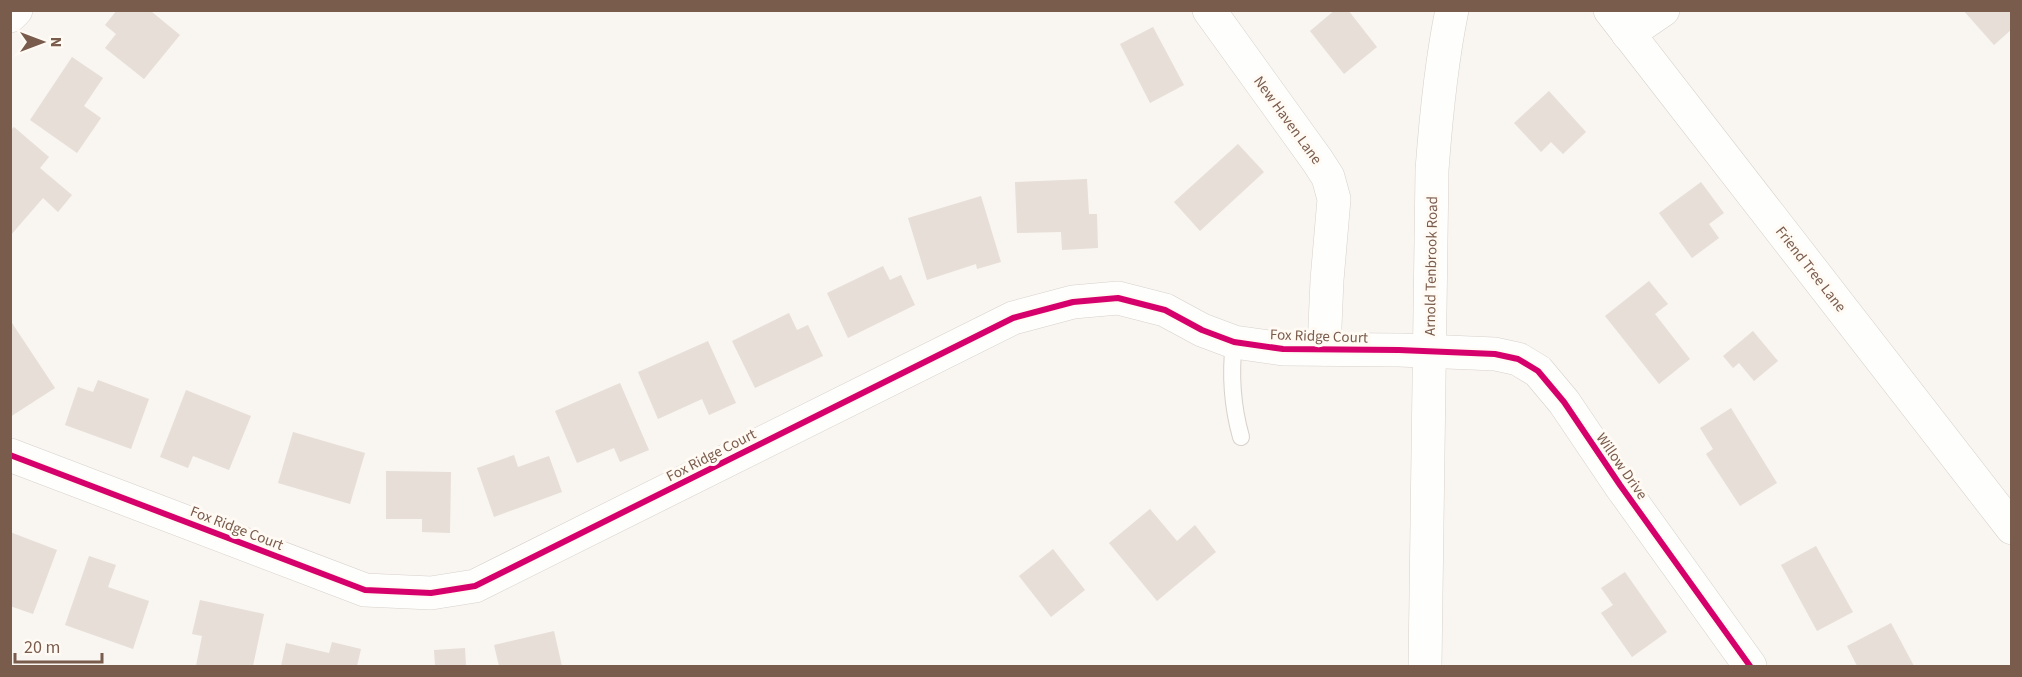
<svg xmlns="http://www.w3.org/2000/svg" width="2022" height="677" viewBox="0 0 2022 677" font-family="'Source Sans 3',sans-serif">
  <rect width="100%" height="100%" fill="#f9f5f0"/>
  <g fill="#e6ded7">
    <path d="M117 10H153L152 12 180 35 144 79 105 48 116 34 105 25Z"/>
    <path d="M1335 10H1348L1377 47 1344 74 1310 31Z"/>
    <path d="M1963 10H2012V29L1994 45Z"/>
    <path d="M1153 27 1184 85 1150 103 1120 44Z"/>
    <path d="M72 57 103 78 84 106 101 118 77 153 30 120Z"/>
    <path d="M1549 91 1586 132 1563 154 1551 142 1541 152 1514 123Z"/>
    <path d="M14 127 49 157 40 168 72 195 58 212 43 198 10 236V131Z"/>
    <path d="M1238 144 1264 172 1200 231 1174 202Z"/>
    <path d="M1087 179 1089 214H1097L1098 248 1062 250 1061 232 1017 233 1015 182Z"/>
    <path d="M1701 182 1724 213 1709 224 1719 238 1692 258 1659 213Z"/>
    <path d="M981 196 1001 262 977 269 976 264 927 280 908 218Z"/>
    <path d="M883 266 890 280 901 275 915 305 848 338 827 293Z"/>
    <path d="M1649 281 1668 304 1655 314 1690 359 1659 384 1605 316Z"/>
    <path d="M789 313 797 330 808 325 823 356 755 388 732 341Z"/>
    <path d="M12 323 55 388 10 417V324Z"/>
    <path d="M1753 331 1778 361 1754 381 1739 363 1733 368 1723 356Z"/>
    <path d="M708 341 736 403 709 415 702 399 658 419 638 372Z"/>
    <path d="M98 380 149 399 131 449 65 425 78 387 93 392Z"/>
    <path d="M620 383 649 450 620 462 614 448 577 463 555 411Z"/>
    <path d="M186 390 251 416 229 470 193 456 188 468 160 457Z"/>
    <path d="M1731 408 1777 483 1740 506 1706 454 1713 449 1700 428Z"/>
    <path d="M293 432 365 453 350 504 278 483Z"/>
    <path d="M514 455 518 467 549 456 562 492 494 517 477 468Z"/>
    <path d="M386 471 451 472 450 533 422 532V519H386Z"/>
    <path d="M1150 509 1177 541 1195 525 1216 552 1157 601 1109 543Z"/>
    <path d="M10 532 57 550 33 614 10 606Z"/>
    <path d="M1816 546 1853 612 1817 631 1781 565Z"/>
    <path d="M1053 549 1085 590 1051 617 1019 576Z"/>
    <path d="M89 556 116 565 108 587 149 601 133 649 65 625Z"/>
    <path d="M1625 572 1667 632 1632 657 1601 613 1613 605 1601 588Z"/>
    <path d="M200 600 264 614 253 666H196L202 636 192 634Z"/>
    <path d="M1891 623 1914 666H1857L1847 646Z"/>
    <path d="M554 631 562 666H499L494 645Z"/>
    <path d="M332 642 361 649 357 666H281L286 643 329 653Z"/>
    <path d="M465 648 466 666H435L434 650Z"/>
  </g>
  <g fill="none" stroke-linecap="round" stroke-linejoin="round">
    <defs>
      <path id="service" d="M1234 342C1230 375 1232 405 1241 437"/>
      <g id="minor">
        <path d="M1209 10 1317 160 1328 177 1334 199 1327 280 1324 349"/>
        <path d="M1610 10 2012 528"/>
        <path d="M10 16 16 10"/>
        <path d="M1628 34 1663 10"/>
        <path d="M10 455 365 590 431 593 475 586 1013 318 1073 302 1118 298 1165 310 1202 330 1234 342 1283 349 1399 350 1495 354 1518 359 1538 371 1564 402 1620 485 1750 666"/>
      </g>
      <path id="tertiary" d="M1425 666 1432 170C1436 116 1441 63 1452 10"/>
    </defs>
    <use href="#service" stroke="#d7d1cb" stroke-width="18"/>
    <use href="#minor" stroke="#d7d1cb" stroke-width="34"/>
    <use href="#tertiary" stroke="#d7d1cb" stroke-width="34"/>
    <use href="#service" stroke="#fefefd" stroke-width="16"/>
    <use href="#minor" stroke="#fefefd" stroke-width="33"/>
    <use href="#tertiary" stroke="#fefefd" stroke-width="33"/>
    <defs>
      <path id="cycleway" d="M10 455 365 590 431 593 475 586 1013 318 1073 302 1118 298 1165 310 1202 330 1234 342 1283 349 1399 350 1495 354 1518 359 1538 371 1564 402 1620 485 1750 666"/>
    </defs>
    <use href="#cycleway" stroke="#fffaf3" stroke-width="10"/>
    <use href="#cycleway" stroke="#d6006c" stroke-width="6"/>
  </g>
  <g text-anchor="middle" stroke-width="6" stroke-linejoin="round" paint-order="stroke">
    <g font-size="15" fill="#7a5c4d" stroke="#fffaf3">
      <text transform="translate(1288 120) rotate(54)" y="5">New Haven Lane</text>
      <text transform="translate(1431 266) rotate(-89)" y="5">Arnold Tenbrook Road</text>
      <text transform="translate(1811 269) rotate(52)" y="5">Friend Tree Lane</text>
      <text transform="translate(1319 336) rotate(2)" y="5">Fox Ridge Court</text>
      <text transform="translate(711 455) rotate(-27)" y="5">Fox Ridge Court</text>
      <text transform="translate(1622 466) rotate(55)" y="5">Willow Drive</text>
      <text transform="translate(237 528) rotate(21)" y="5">Fox Ridge Court</text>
    </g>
  </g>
  <rect width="2022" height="677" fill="none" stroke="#7a5c4d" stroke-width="24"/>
  <g transform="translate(42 42) rotate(90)" stroke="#fffaf3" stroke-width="4.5" paint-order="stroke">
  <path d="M0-4.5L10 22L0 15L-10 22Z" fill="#7a5c4d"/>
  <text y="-9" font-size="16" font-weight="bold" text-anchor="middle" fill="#7a5c4d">N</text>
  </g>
  <path d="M15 653v9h87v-9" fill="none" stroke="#7a5c4d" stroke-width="3"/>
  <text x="24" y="653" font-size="18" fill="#7a5c4d" stroke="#fffaf3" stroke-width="4.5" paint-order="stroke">20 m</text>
</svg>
